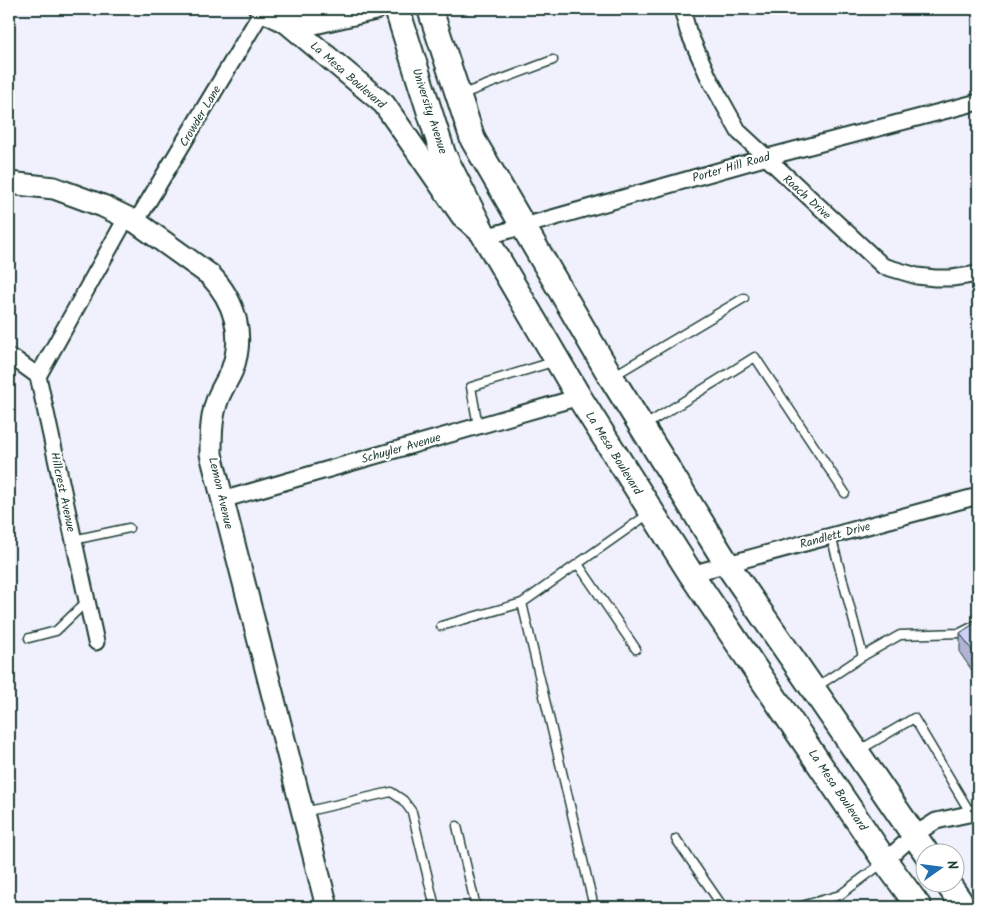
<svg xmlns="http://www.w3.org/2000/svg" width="987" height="916" viewBox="0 0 987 916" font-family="Kalam,sans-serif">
  <rect width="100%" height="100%" fill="#f0f1fd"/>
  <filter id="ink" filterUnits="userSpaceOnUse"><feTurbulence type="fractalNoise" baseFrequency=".02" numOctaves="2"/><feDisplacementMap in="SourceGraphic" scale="10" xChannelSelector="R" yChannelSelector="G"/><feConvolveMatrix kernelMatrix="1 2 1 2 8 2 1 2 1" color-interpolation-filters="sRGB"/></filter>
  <g filter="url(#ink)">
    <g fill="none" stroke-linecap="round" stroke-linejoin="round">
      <defs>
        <g id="service">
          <path d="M460 95 553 60"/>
          <path d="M613 376 744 298"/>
          <path d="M478 426 471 387 556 361"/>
          <path d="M644 426 755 357 845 493"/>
          <path d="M831 536 863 656"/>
          <path d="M73 540 129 528"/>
          <path d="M578 564 636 649"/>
          <path d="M441 626 522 603"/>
          <path d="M29 638 56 631 87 601"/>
          <path d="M815 688 863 656 900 635 960 633 978 624"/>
          <path d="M858 751 914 718 971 814"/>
          <path d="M304 812 391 792 403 800 412 812 435 907"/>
          <path d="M457 826 476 907"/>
          <path d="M676 839 723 907"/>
          <path d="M594 907 522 603 650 513"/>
          <path d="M798 907 840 895 884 862"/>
        </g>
        <g id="minor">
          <path d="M682 9 688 31 709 78 739 132 883 266 917 276 935 278H952L978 274"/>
          <path d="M136 222 263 10"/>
          <path d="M485 237 764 158 978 102"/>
          <path d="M9 357 16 360 38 376 96 642"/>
          <path d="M38 376 127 217"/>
          <path d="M222 500 579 397"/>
          <path d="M691 574 978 496"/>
          <path d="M885 861 914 835 936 821 978 812"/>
        </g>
        <g id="secondary">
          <path d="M260 9 286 22 384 104 462 216 480 232"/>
          <path d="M286 22 314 23 375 9"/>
          <path d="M9 183 54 188 103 206 136 222 210 275C235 301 245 335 232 370 227 382 219 392 216 404 211 420 211 437 211 454L327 907"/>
        </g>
        <g id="primary">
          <path d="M397 9 443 154 485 237 579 397 691 574 885 861 919 907"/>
          <path d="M430 9 473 140 611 377 727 564 927 854"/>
          <path d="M948 884 964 907"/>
        </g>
      </defs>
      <use href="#service" stroke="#1f3d34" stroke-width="11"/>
      <use href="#minor" stroke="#1f3d34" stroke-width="19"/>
      <use href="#secondary" stroke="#1f3d34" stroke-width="25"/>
      <use href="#primary" stroke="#1f3d34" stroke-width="28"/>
      <use href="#service" stroke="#fff" stroke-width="8"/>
      <use href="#minor" stroke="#fff" stroke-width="15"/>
      <use href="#secondary" stroke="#fff" stroke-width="21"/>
      <use href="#primary" stroke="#fff" stroke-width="24"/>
    </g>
    <path fill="#b1b3d6" stroke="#1f3d34" d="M978 621V679L960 653V633Z"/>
    <path fill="#ced0f9" stroke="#1f3d34" d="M978 621V659L960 633Z"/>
  </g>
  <g text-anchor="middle" stroke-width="4.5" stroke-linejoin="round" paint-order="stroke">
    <g font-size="12" fill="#1f3d34" stroke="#fff">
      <text transform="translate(348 75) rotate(41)" y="4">La Mesa Boulevard</text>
      <text transform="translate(430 111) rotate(72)" y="4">University Avenue</text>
      <text transform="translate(200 116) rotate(-59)" y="4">Crowder Lane</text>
      <text transform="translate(731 167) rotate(-16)" y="4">Porter Hill Road</text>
      <text transform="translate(807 197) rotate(42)" y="4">Roach Drive</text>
      <text transform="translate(401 448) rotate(-16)" y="4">Schuyler Avenue</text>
      <text transform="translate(614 453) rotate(58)" y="4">La Mesa Boulevard</text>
      <text transform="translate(63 492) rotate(78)" y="4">Hillcrest Avenue</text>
      <text transform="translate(221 493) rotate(77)" y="4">Lemon Avenue</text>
      <text transform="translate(835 535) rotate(-15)" y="4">Randlett Drive</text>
      <text transform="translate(838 790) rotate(56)" y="4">La Mesa Boulevard</text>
    </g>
  </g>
  <rect width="987" height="916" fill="none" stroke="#fff" stroke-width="30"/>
  <rect x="15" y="15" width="957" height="886" fill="none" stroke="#1f3d34" stroke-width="2" filter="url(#ink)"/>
  <g transform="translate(940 868) rotate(76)"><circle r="24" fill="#ffffff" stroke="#a5b1ae"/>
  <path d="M0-4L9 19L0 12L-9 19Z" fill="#1f6fb2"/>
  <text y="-8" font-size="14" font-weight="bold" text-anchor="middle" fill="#1f3d34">N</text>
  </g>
</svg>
